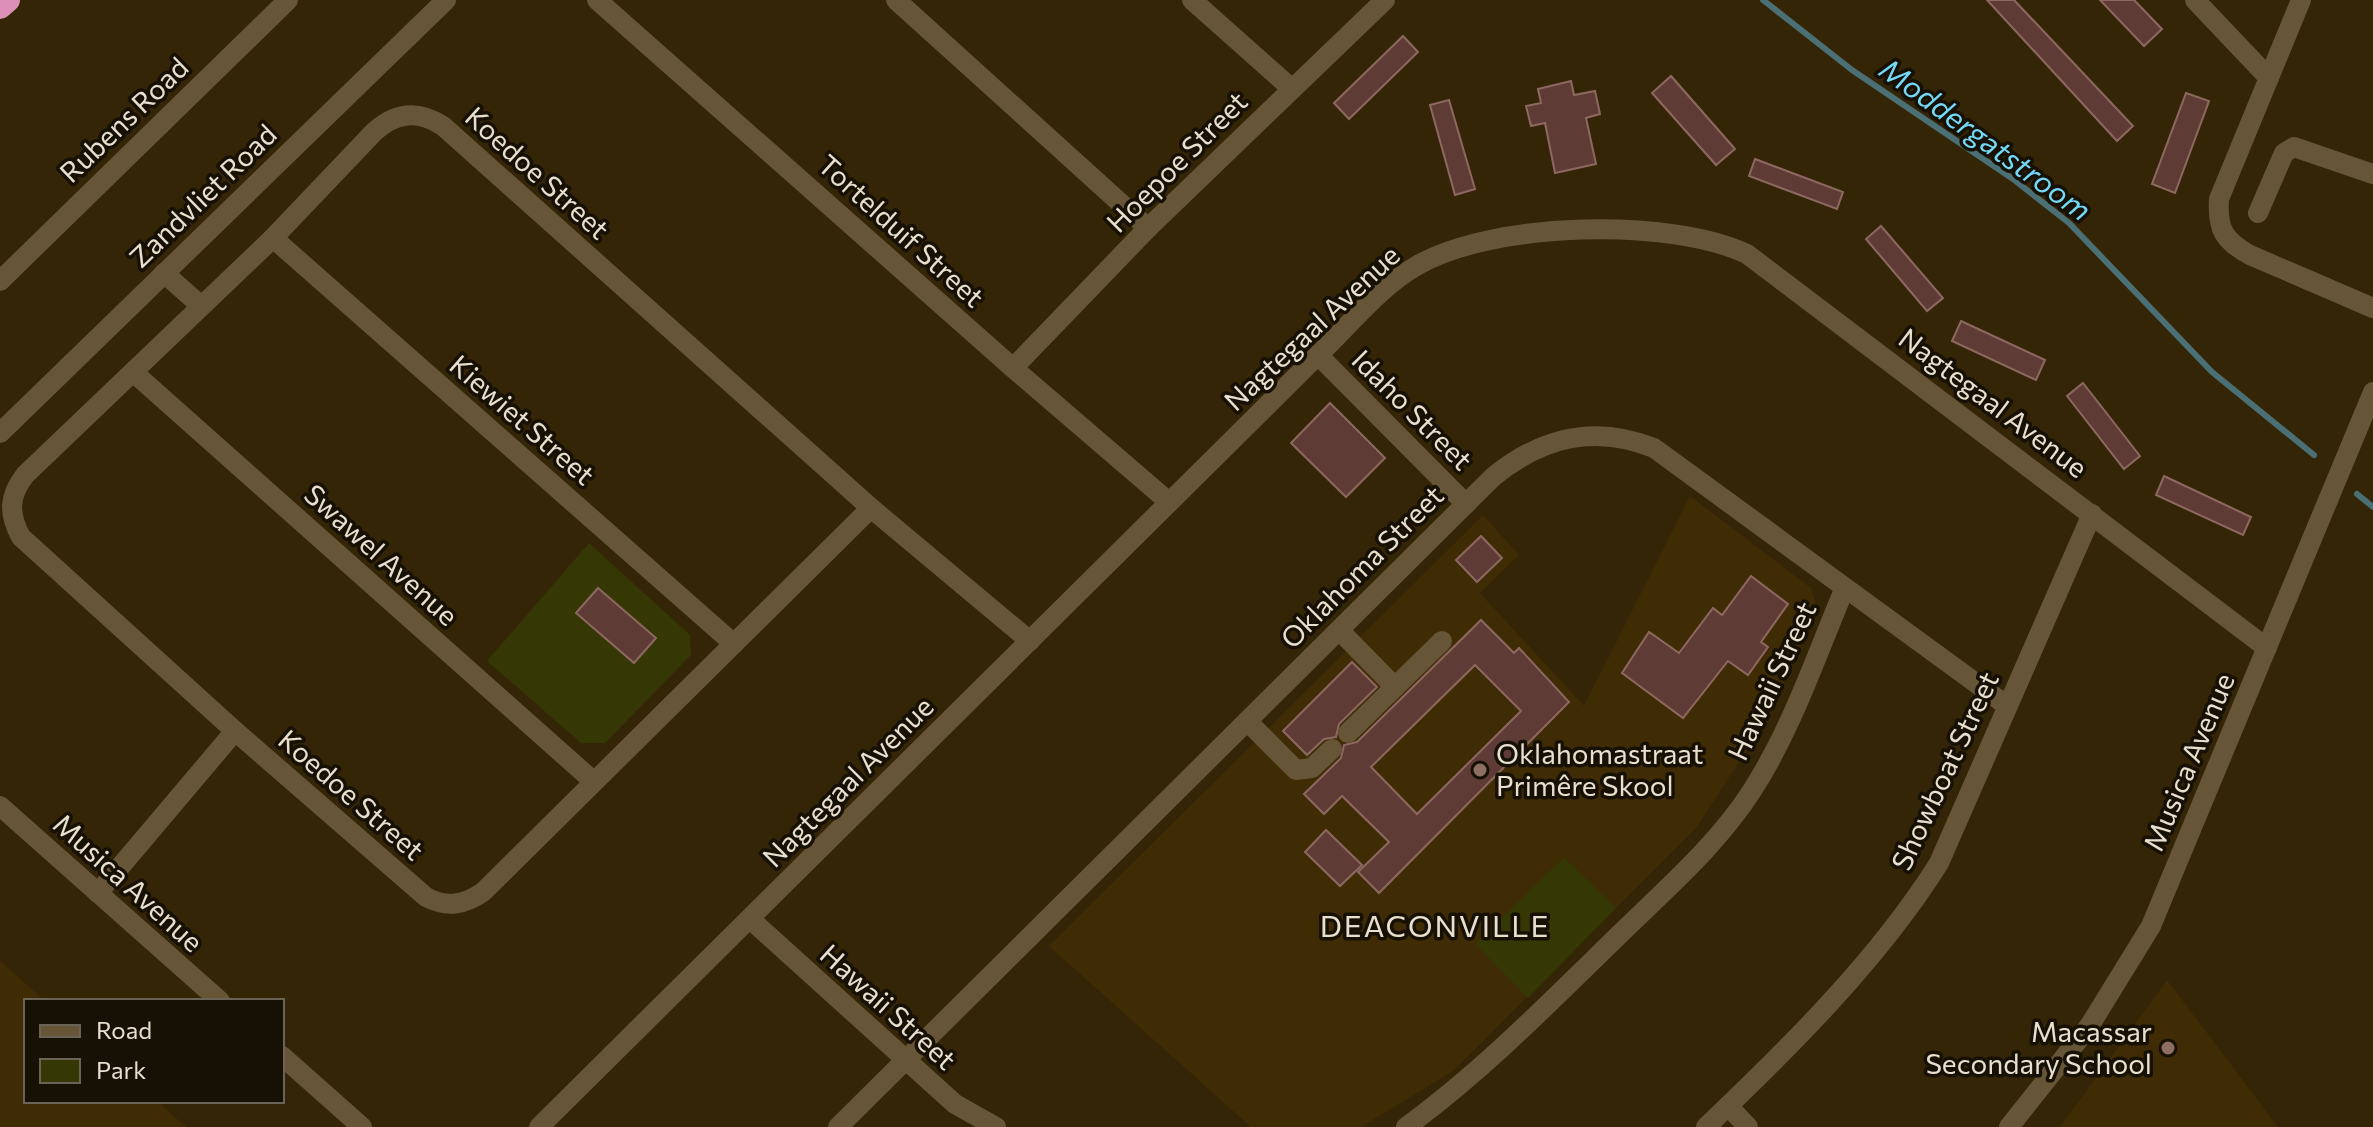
<svg xmlns="http://www.w3.org/2000/svg" width="2373" height="1127" viewBox="0 0 2373 1127" font-family="Commissioner,sans-serif">
  <rect width="100%" height="100%" fill="#342507"/>
  <g fill="#3f2c04">
    <path d="M1690 496 1811 588 1816 606 1771 713 1696 828 1453 1071 1361 1127H1251L1049 946 1483 515 1519 555 1480 593 1584 706Z"/>
    <path d="M0 961 45 1001H26V1101H157L186 1127H0Z"/>
    <path d="M2167 980 2278 1127H2060Z"/>
  </g>
  <g fill="#353704">
    <path d="M589 543 690 635 691 655 605 743H581L487 661Z"/>
    <path d="M1564 857 1616 908 1528 998 1475 944Z"/>
  </g>
  <g fill="none" stroke-linecap="round" stroke-linejoin="round">
    <g stroke="#4a7076" stroke-width="6">
      <path d="M1763 0 1852 70 2013 179 2069 223 2212 372 2314 455"/>
      <path d="M2357 494 2373 507"/>
    </g>
  </g>
  <g fill="#5e3c35" stroke="#8d6861" stroke-width="2" fill-rule="evenodd">
    <path d="M1987 0H2014L2133 126 2117 141Z"/>
    <path d="M2100 0H2134L2162 29 2144 46Z"/>
    <path d="M1403 36 1418 52 1349 119 1334 103Z"/>
    <path d="M1671 76 1735 149 1716 165 1652 93Z"/>
    <path d="M1571 81 1574 95 1595 91 1600 114 1586 118 1596 164 1555 173 1545 123 1531 126 1526 106 1541 103 1538 89Z"/>
    <path d="M2186 93 2209 101 2175 193 2152 184Z"/>
    <path d="M1449 100 1475 189 1455 195 1430 105Z"/>
    <path d="M1755 159 1843 192 1837 209 1749 176Z"/>
    <path d="M1881 226 1943 298 1927 311 1866 239Z"/>
    <path d="M1961 321 2045 360 2036 380 1952 341Z"/>
    <path d="M2083 383 2140 456 2124 469 2067 396Z"/>
    <path d="M1330 403 1385 458 1346 497 1291 443Z"/>
    <path d="M2164 476 2251 517 2243 535 2156 495Z"/>
    <path d="M1481 536 1502 558 1477 582 1456 560Z"/>
    <path d="M1751 576 1788 604 1761 642 1768 647 1748 675 1728 661 1683 718 1622 673 1649 632 1679 653 1713 608 1722 615Z"/>
    <path d="M598 588 656 638 634 663 576 613Z"/>
    <path d="M1481 620 1514 653 1519 648 1569 702 1379 893 1358 872 1389 842 1342 796 1324 814 1304 794 1341 758 1344 745 1357 742ZM1475 665 1521 711 1417 814 1371 767Z"/>
    <path d="M1352 662 1377 687 1339 724 1336 737 1324 739 1307 755 1283 731Z"/>
    <path d="M1326 830 1362 865 1340 886 1305 852Z"/>
  </g>
  <g fill="none" stroke-linecap="round" stroke-linejoin="round">
    <g stroke="#665537" stroke-width="20">
      <path d="M597 0 1013 368 1169 502"/>
      <path d="M896 0 1148 228"/>
      <path d="M1192 0 1291 88"/>
      <path d="M2195 0 2269 78"/>
      <path d="M2301 0 2219 199C2217 229 2224 241 2250 255L2373 308"/>
      <path d="M2258 213 2284 153 2294 147 2373 174"/>
      <path d="M273 238 734 644"/>
      <path d="M164 273 200 305"/>
      <path d="M0 281 288 0"/>
      <path d="M1318 355 1466 504"/>
      <path d="M1013 368 1148 228 1385 0"/>
      <path d="M133 372 592 780"/>
      <path d="M0 433 446 0"/>
      <path d="M871 508 483 892C464 905 447 908 426 897L235 731 21 537C8 513 9 496 25 475L273 238 374 132C396 112 418 110 443 126L871 508 1030 641"/>
      <path d="M1339 630 1395 687"/>
      <path d="M1247 721 1296 770 1312 768 1332 749"/>
      <path d="M1348 733 1442 641"/>
      <path d="M0 806 220 1001"/>
      <path d="M98 893 235 731"/>
      <path d="M750 919 955 1104 996 1127"/>
      <path d="M282 1056 362 1127"/>
      <path d="M1728 1106 1748 1127"/>
      <path d="M539 1127 1318 355C1349 326 1380 286 1418 265 1493 222 1669 217 1747 254L2267 648"/>
      <path d="M838 1127 1493 477C1542 437 1594 424 1654 448L2006 705"/>
      <path d="M1406 1127C1485 1069 1552 1000 1622 932 1668 887 1719 843 1753 789 1792 728 1816 656 1844 590"/>
      <path d="M1706 1127C1788 1049 1879 959 1939 863L2092 514"/>
      <path d="M2009 1127 2090 1025 2151 926 2373 392"/>
    </g>
    <path stroke="#dd8fb8" stroke-width="24" d="M0 7 8 0"/>
  </g>
  <g fill="#8d6e63" stroke="#171005" stroke-width="3">
    <circle cx="1480" cy="770" r="8"/>
    <circle cx="2168" cy="1048" r="8"/>
  </g>
  <g text-anchor="middle" stroke-width="7" stroke-linejoin="round" paint-order="stroke">
    <g font-size="28" fill="#e8dfce" stroke="#171005">
      <text transform="translate(124 120) rotate(-44)" y="10">Rubens Road</text>
      <text transform="translate(1177 162) rotate(-45)" y="10">Hoepoe Street</text>
      <text transform="translate(537 173) rotate(42)" y="10">Koedoe Street</text>
      <text transform="translate(203 196) rotate(-44)" y="10">Zandvliet Road</text>
      <text transform="translate(901 231) rotate(42)" y="10">Tortelduif Street</text>
      <text transform="translate(1312 328) rotate(-43)" y="10">Nagtegaal Avenue</text>
      <text transform="translate(1993 403) rotate(37)" y="10">Nagtegaal Avenue</text>
      <text transform="translate(1412 410) rotate(45)" y="10">Idaho Street</text>
      <text transform="translate(522 420) rotate(41)" y="10">Kiewiet Street</text>
      <text transform="translate(381 555) rotate(42)" y="10">Swawel Avenue</text>
      <text transform="translate(1362 567) rotate(-45)" y="10">Oklahoma Street</text>
      <text transform="translate(1772 681) rotate(-65)" y="10">Hawaii Street</text>
      <text transform="translate(2189 762) rotate(-67)" y="10">Musica Avenue</text>
      <text transform="translate(1945 771) rotate(-65)" y="10">Showboat Street</text>
      <text transform="translate(848 782) rotate(-45)" y="10">Nagtegaal Avenue</text>
      <text transform="translate(351 795) rotate(41)" y="10">Koedoe Street</text>
      <text transform="translate(128 883) rotate(42)" y="10">Musica Avenue</text>
      <text transform="translate(888 1007) rotate(42)" y="10">Hawaii Street</text>
    </g>
    <g font-size="28" fill="#e8dfce" stroke="#171005" text-anchor="start">
      <text x="1496" y="764">Oklahomastraat<tspan x="1496" dy="32">Primêre Skool</tspan></text>
      <text x="2152" y="1042" text-anchor="end">Macassar<tspan x="2152" dy="32">Secondary School</tspan></text>
    </g>
    <g font-size="30" font-style="italic" fill="#74d9f8" stroke="#171005">
      <text transform="translate(1985 140) rotate(36)" y="10">Moddergatstroom</text>
    </g>
    <g font-size="30" letter-spacing="2" fill="#e8dfce" stroke="#171005">
      <text x="1435" y="937">DEACONVILLE</text>
    </g>
  </g>
  <rect x="24" y="999" width="260" height="104" fill="#171005" stroke="#6b6355" stroke-width="2"/>
  <rect x="40" y="1025" width="40" height="12" fill="#665537" stroke="#6b6355" stroke-width="2"/>
  <text x="96" y="1039" font-size="24" fill="#e8dfce">Road</text>
  <rect x="40" y="1059" width="40" height="24" fill="#353704" stroke="#6b6355" stroke-width="2"/>
  <text x="96" y="1079" font-size="24" fill="#e8dfce">Park</text>
</svg>
